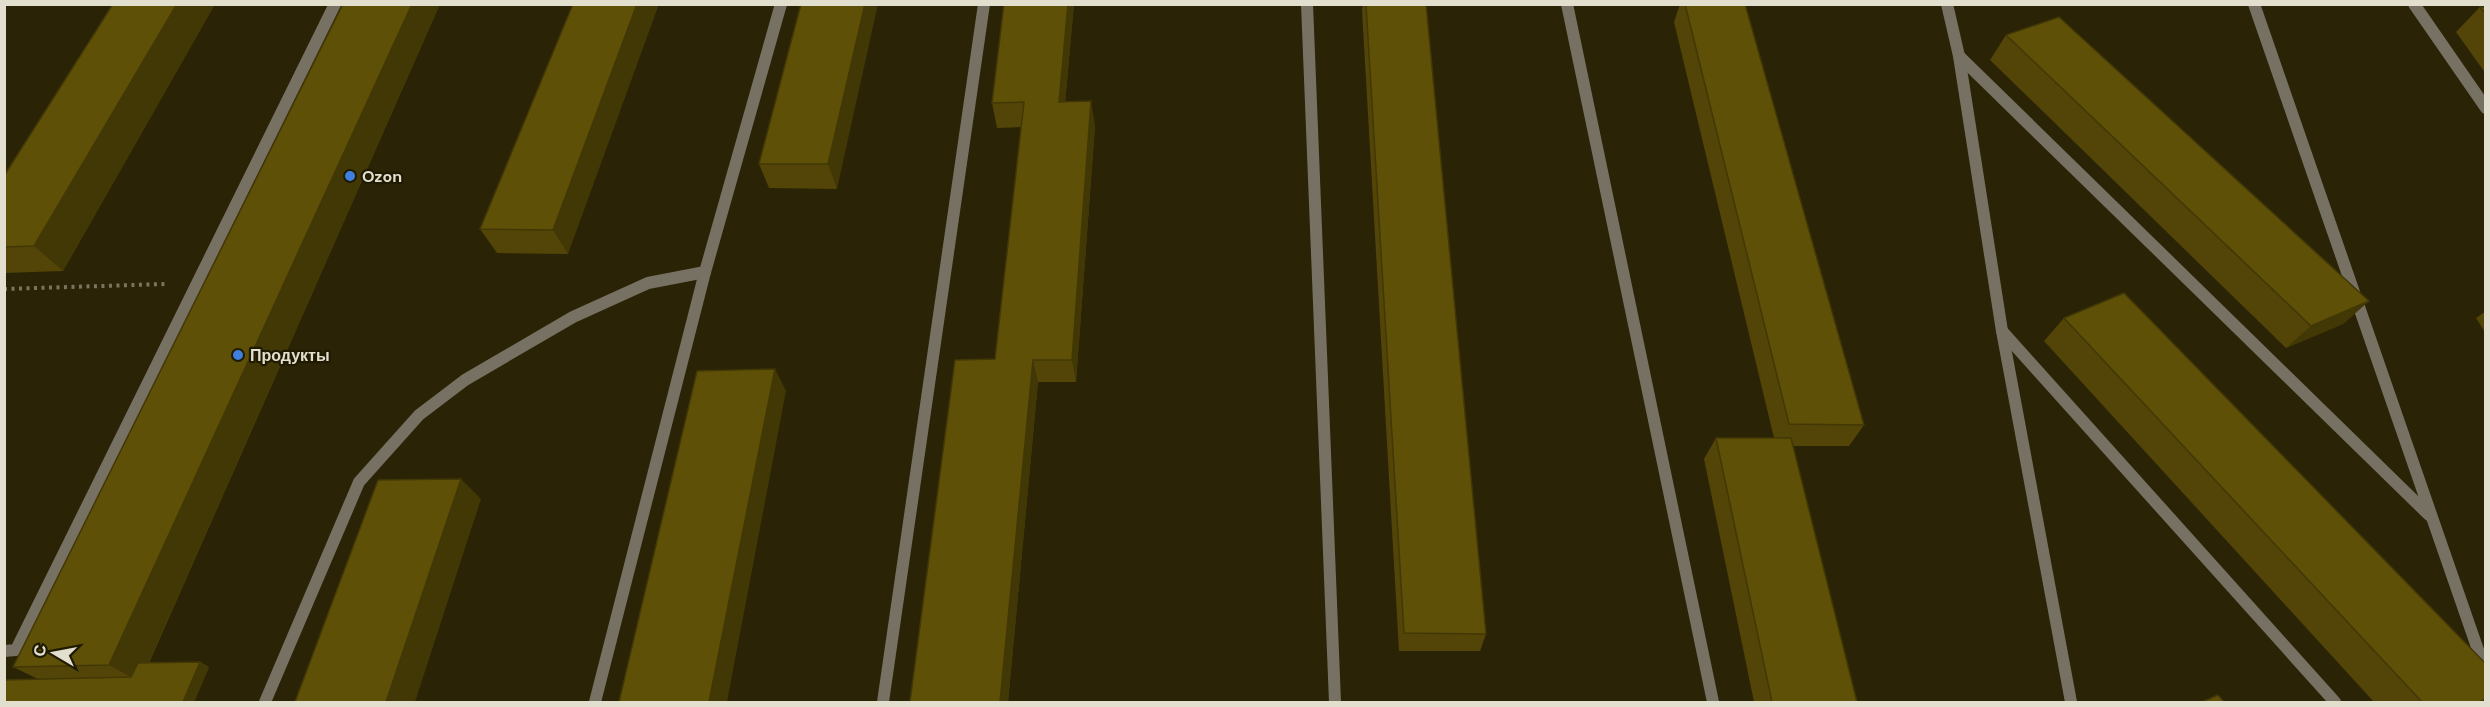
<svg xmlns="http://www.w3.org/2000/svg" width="2490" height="707" viewBox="0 0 2490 707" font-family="'DM Sans',sans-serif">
  <rect width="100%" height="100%" fill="#2a2306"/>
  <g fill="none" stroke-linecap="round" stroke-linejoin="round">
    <path stroke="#7b755e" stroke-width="4" stroke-dasharray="3 4.5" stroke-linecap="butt" d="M4 289 166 284"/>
    <g stroke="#777164" stroke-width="12">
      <path d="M1307 4 1335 702"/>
      <path d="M1567 4 1713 702"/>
      <path d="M1947 4 1959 56 2002 331 2071 702"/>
      <path d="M2254 4 2486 673"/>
      <path d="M2414 4 2486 108"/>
      <path d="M1959 56 2429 515"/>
      <path d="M2002 331 2335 702"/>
      <path d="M4 651 16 650 335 4"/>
      <path d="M265 702 359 482 419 415 465 380 573 317 648 283 705 272"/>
      <path d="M595 702 705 272 781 4"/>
      <path d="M883 702 984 4"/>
    </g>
  </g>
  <g fill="#524507">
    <path d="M113 4H215L63 271 4 273V176Z"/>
    <path d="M343 4H440L149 663 200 662 209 667 194 702 38 679 13 667Z"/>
    <path d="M573 4 568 254 497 253 480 229Z"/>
    <path d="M801 4 837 189 769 188 759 164Z"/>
    <path d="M1074 4 1065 102 1095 126 1076 382H1038L1008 702H910L995 359 1021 127 997 128 992 103Z"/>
    <path d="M1363 4H1426L1486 634 1480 651H1399L1362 10Z"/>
    <path d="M1680 4H1745L1864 425 1849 446H1793L1857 702H1754L1704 459 1716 438H1774L1674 22Z"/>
    <path d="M2480 7H2486V74L2456 32Z"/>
    <path d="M2006 35 2369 301 2343 324 2286 348 1990 60Z"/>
    <path d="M2486 311V334L2476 318Z"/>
    <path d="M2064 318 2479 702H2374L2044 341Z"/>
  </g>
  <g fill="#423806">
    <path d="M177 4H215L63 271 34 246Z"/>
    <path d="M412 4H440L140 682 109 665Z"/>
    <path d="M637 4H659L568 254 553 230Z"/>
    <path d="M865 4H878L837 189 828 164Z"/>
    <path d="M1068 4H1074L1063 127 1059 102Z"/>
    <path d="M1091 101 1095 126 1076 382 1072 360Z"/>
    <path d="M2369 301 2343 324 2286 348 2311 326Z"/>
    <path d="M1033 360 1038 382 1008 702H1000Z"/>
    <path d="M775 369 786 391 727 702H709Z"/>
    <path d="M461 479 481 499 415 702H386Z"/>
    <path d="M200 662 209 667 194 702H183Z"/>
  </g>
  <g fill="#5f5008" stroke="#423806" stroke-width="1.5">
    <path d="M113 4H177L34 246 4 247V176Z"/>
    <path d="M343 4H412L109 665 13 667Z"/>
    <path d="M573 4H637L553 230 480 229Z"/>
    <path d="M801 4H865L828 164H759Z"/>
    <path d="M1004 4H1068L1059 102 1091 101 1072 360H1033L1000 702H1044H910L955 360 995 359 1024 102 992 103Z"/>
    <path d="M1366 4H1426L1486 634 1404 633Z"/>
    <path d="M1685 4H1745L1864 425 1789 424Z"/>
    <path d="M2480 7H2486V14Z"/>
    <path d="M2059 17 2369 301 2311 326 2006 35Z"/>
    <path d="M2124 293 2486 664V699L2479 702H2422L2064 318Z"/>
    <path d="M775 369 709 702H619L697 371Z"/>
    <path d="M1716 438H1791L1857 702H1772Z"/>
    <path d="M461 479 386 702H295L378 480Z"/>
    <path d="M200 662 183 702H4V680L131 677 138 663Z"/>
    <path d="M2218 695 2224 702H2202Z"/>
  </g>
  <g fill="#3f7fe0" stroke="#201a00" stroke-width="2">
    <circle cx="350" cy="176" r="6"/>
    <circle cx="238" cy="355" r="6"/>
  </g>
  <g text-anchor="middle" stroke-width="4.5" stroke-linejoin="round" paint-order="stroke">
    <g font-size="16" font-weight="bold" fill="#e3dfcf" stroke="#201a00" text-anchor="start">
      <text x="362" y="182">Ozon</text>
      <text x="250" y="361">Продукты</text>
    </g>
  </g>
  <rect width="2490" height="707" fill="none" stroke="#e3dfcf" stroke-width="12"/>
  <g transform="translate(54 653) rotate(280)" stroke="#201a00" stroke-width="4.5" paint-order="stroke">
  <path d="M0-4.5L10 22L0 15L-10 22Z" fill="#e3dfcf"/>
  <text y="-9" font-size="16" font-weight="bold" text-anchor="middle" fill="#e3dfcf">С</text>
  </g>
</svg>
